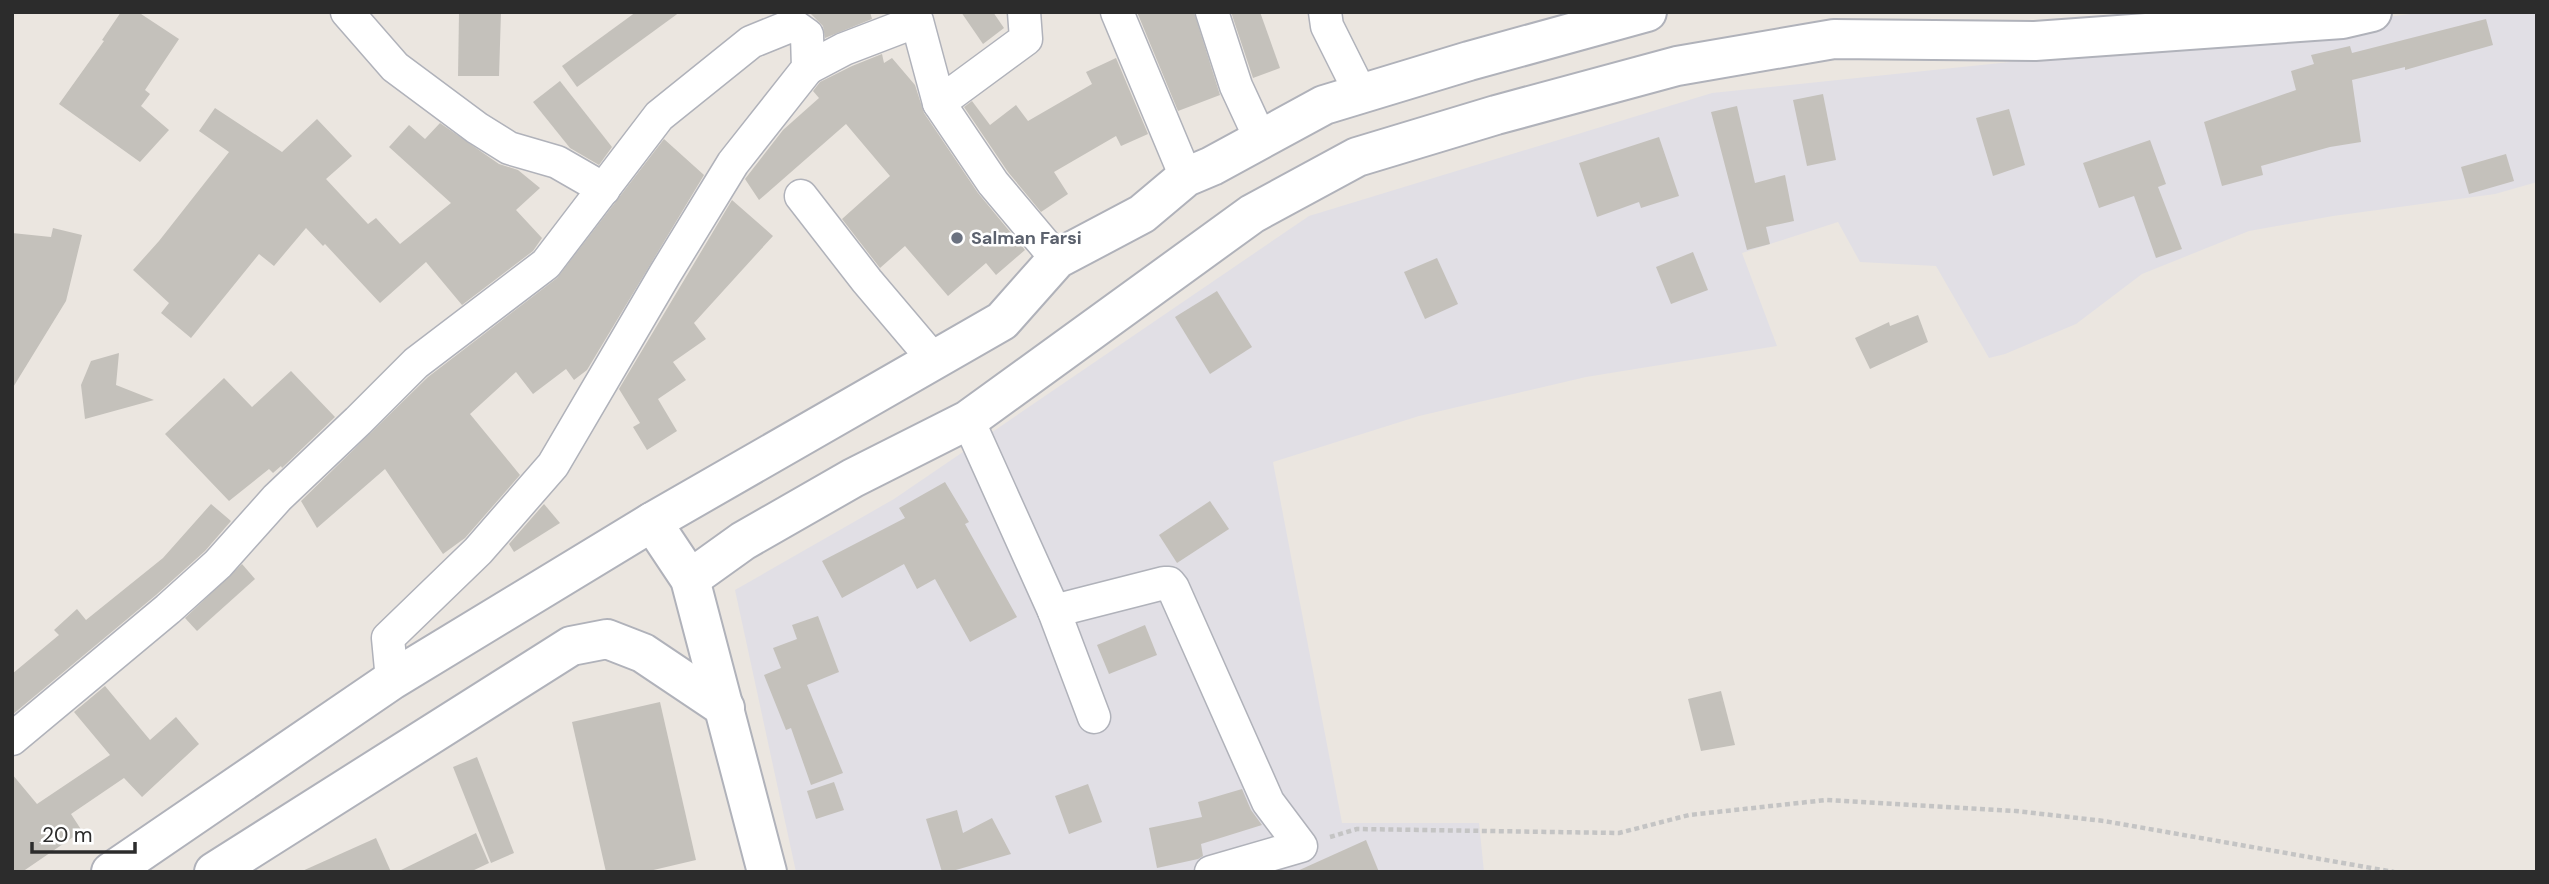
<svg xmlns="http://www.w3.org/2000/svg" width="2549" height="884" viewBox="0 0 2549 884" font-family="'DM Sans',sans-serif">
  <rect width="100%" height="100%" fill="#ebe6e0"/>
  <path fill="#e1dfe5" d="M2425 12H2537V182L2495 194 2333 216 2249 231 2142 274 2076 324 2005 354 1989 358 1936 266 1860 262 1838 222 1742 253 1777 346 1586 377 1419 416 1273 462 1342 823H1479L1484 872H796L735 590 894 499 1309 216 1712 93 2192 43Z"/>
  <g fill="#c4c1bb">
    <path d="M121 12H138L179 39 145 90 150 94 141 106 169 130 140 162 59 104 104 41 102 40Z"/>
    <path d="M459 12H501L499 76H458Z"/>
    <path d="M636 12H680L577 87 562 66Z"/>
    <path d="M809 12H870L872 19 825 38 823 26Z"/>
    <path d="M961 12H993L1004 28 983 44Z"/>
    <path d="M1137 12H1194L1220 95 1178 111Z"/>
    <path d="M1231 12H1260L1280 68 1253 78Z"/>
    <path d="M2486 19 2493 45 2405 70V67L2352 80 2361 142 2330 147 2261 166 2263 175 2222 186 2204 122 2296 90 2291 71 2314 64 2311 55 2350 46 2352 53Z"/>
    <path d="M882 54 884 63 892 58 915 85 924 113 978 193 1025 250 996 275 986 263 948 296 905 246 880 268 842 219 890 176 846 124 759 200 745 179 783 130 819 98 813 91 820 82 852 66Z"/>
    <path d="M1116 58 1148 134 1121 146 1116 136 1054 172 1068 194 1041 212 1008 172 964 107 972 101 990 125 1016 105 1028 121 1092 84 1086 72Z"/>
    <path d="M560 81 612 147 599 165 570 148 533 102Z"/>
    <path d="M1823 94 1836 160 1807 166 1793 100Z"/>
    <path d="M1737 106 1755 183 1785 175 1794 221 1766 227 1770 244 1747 250 1711 112Z"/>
    <path d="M215 108 282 152 317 119 352 156 326 179 368 224 376 218 400 244 451 203 389 147 409 125 425 139 440 123 499 164 518 170 540 188 516 210 542 238 533 251 462 305 426 262 380 303 325 244 323 246 306 228 274 266 259 254 191 338 161 313 169 303 133 270 159 241 229 152 199 131Z"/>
    <path d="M2009 109 2025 165 1993 176 1976 118Z"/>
    <path d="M1659 137 1679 196 1641 208 1639 202 1597 217 1579 163Z"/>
    <path d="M664 139 704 175 587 370 574 380 566 369 533 394 516 372 470 414 520 475 465 538 443 554 385 469 317 528 301 501 428 377 557 278Z"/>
    <path d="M2150 140 2166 184 2158 187 2182 249 2156 258 2134 196 2099 208 2083 163Z"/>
    <path d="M2506 154 2514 181 2469 194 2461 167Z"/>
    <path d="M732 200 773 236 694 323 706 339 673 362 686 380 658 399 677 431 647 450 633 427 640 423 619 389Z"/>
    <path d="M53 228 82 235 66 301 12 389V233L51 237Z"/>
    <path d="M1693 252 1708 290 1671 304 1656 267Z"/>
    <path d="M1437 258 1458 304 1425 319 1404 272Z"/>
    <path d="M1217 291 1252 347 1210 374 1175 317Z"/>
    <path d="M1918 315 1928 342 1870 369 1855 338 1889 322 1890 326Z"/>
    <path d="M119 353 116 385 154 400 85 419 81 385 91 361Z"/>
    <path d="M291 371 335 417 282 468 281 466 273 473 269 469 229 501 165 434 224 378 252 407Z"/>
    <path d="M945 482 969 522 965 524 1017 617 970 642 935 579 917 589 904 564 842 598 822 561 905 518 899 508Z"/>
    <path d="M1210 501 1229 529 1177 563 1159 535Z"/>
    <path d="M211 504 231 521 205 551 156 595 12 715V674L59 635 54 630 77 609 86 620 163 558Z"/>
    <path d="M544 504 560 523 514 552 509 544Z"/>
    <path d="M242 564 255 579 197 631 185 618Z"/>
    <path d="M818 616 839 672 807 685 843 773 811 785 791 728 786 730 764 675 781 668 773 648 797 639 792 625Z"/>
    <path d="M1145 625 1157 655 1109 674 1097 645Z"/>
    <path d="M105 686 150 740 176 717 199 744 142 797 124 778 71 814 82 831 22 872H12V774L37 804 110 755 74 712Z"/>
    <path d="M1721 691 1735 745 1701 751 1688 699Z"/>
    <path d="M660 702 696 860 645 872H606L572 722Z"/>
    <path d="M477 757 514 853 491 863 453 767Z"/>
    <path d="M834 782 844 810 816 819 807 791Z"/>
    <path d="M1088 784 1102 822 1069 834 1055 796Z"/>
    <path d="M1242 789 1251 810 1262 825 1201 844 1203 856 1198 859 1157 868 1149 828 1202 817 1198 802Z"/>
    <path d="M957 810 963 833 992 818 1011 854 949 872H942L926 819Z"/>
    <path d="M476 833 489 863 470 872H397Z"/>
    <path d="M376 838 391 872H300Z"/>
    <path d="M1366 840 1379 872H1295Z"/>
  </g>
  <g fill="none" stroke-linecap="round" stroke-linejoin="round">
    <defs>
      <g id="street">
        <path d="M347 12 395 67 477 128 509 148 557 162 604 189"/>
        <path d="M1117 12 1186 177"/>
        <path d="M1212 12 1236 86 1261 140"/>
        <path d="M1325 12 1327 26 1361 94"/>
        <path d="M808 68 844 49 917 21 939 103 1026 39 1024 12"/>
        <path d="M939 103 993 183 1057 259"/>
        <path d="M801 196 867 281 934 360"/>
        <path d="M968 420 1054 611 1094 717"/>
        <path d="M1054 611 1164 583H1169L1173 588 1268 802 1301 846 1211 872"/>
        <path d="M12 739 168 609 218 564 277 498 358 421 416 363 546 264 659 116 751 42 793 25 807 35 808 68 733 163 665 274 553 465 478 551 388 638 392 680"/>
      </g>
      <g id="secondary">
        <path d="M652 522 690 579 767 872"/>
        <path d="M690 579 743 541 853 478 968 420 1252 214 1357 157 1496 115 1677 66 1834 39 2035 41 2342 19 2372 12"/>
        <path d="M111 872 392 680 652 522 1002 321 1057 259 1142 214 1186 177 1212 166 1324 105 1469 61 1647 12"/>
        <path d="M214 872 571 646 607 639 643 653 725 708"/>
      </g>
    </defs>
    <use href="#street" stroke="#b0b2ba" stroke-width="35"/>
    <use href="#secondary" stroke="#b0b2ba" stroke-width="42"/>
    <path stroke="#c4c4c4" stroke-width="4.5" stroke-dasharray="5 3.5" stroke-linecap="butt" d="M1330 837 1357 829 1619 833 1689 815 1826 800 2016 811 2104 821 2394 872"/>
    <use href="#street" stroke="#fff" stroke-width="32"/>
    <use href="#secondary" stroke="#fff" stroke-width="38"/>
  </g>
  <circle fill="#6b7280" stroke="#fff" stroke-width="2.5" cx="957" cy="238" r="7"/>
  <g text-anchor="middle" stroke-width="5" stroke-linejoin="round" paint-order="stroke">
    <g font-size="18" font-weight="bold" fill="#5b616d" stroke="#fff" text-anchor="start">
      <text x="971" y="244">Salman Farsi</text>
    </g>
  </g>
  <rect width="2549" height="884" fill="none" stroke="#2c2c2c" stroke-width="28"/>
  <path d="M32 842v10h103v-10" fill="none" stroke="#2c2c2c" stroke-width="3.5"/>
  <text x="42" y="842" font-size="21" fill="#2c2c2c" stroke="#ffffff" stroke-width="5" paint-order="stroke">20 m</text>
</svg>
